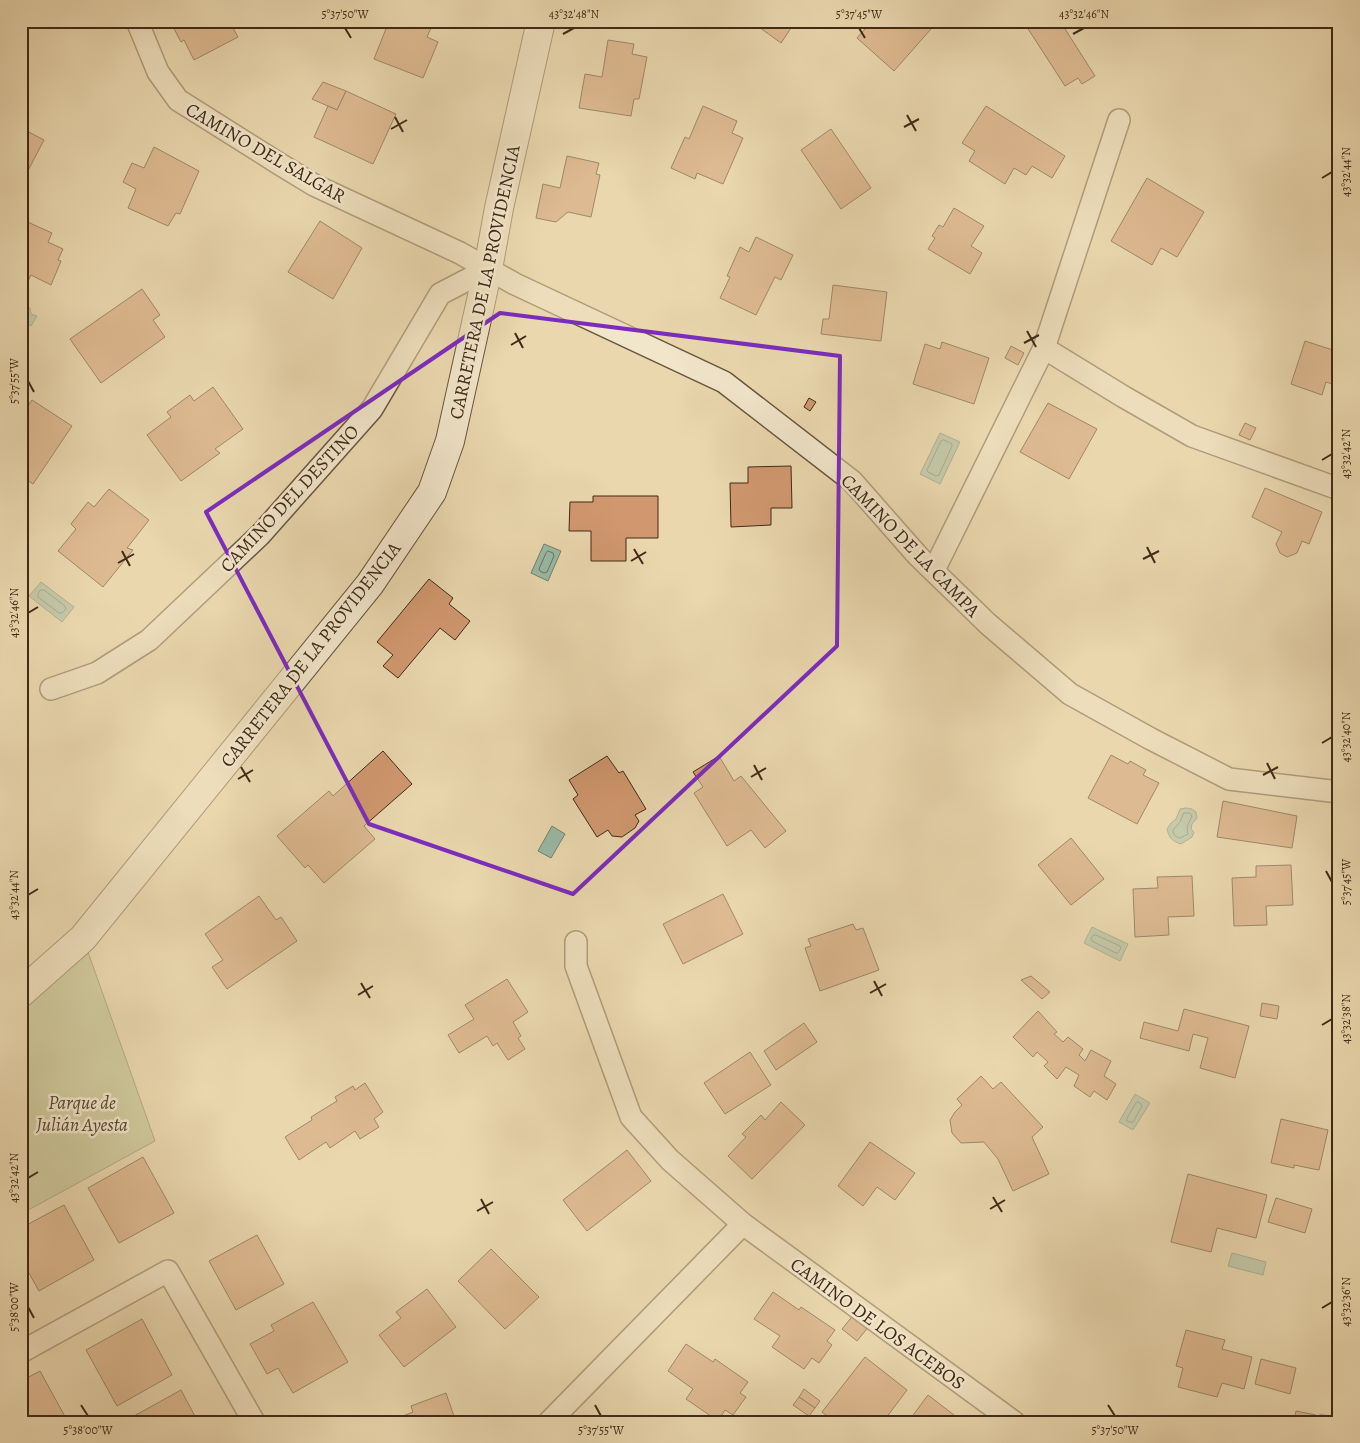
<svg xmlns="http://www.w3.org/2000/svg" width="1360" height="1443" viewBox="0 0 1360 1443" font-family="Alegreya,serif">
  <rect width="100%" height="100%" fill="#ead7ae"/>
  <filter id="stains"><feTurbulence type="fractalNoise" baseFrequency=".004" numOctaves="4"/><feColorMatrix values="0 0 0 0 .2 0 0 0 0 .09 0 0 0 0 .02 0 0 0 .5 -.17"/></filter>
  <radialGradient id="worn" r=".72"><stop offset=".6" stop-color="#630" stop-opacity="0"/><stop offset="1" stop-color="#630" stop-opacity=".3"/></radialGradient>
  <path fill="#b3bf8d" stroke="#7a7452" d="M83 938 155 1141 21 1214V993Z"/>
  <g fill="#99baa6" stroke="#75806d">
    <path d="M21 304H23L30 308 31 314 37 316 31 326 27 324 21 326Z"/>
    <path d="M940 433 960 442 940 484 920 474Z"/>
    <path d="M544 544 561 551 548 581 531 573Z"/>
    <path d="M41 582 74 607 62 622 29 596Z"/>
    <path d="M1186 808 1192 809 1196 812 1197 818 1192 824 1191 829 1194 832 1192 837 1181 844C1172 841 1169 838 1167 829L1171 823 1176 819 1180 809Z"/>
    <path d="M552 826 565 834 551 858 538 851Z"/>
    <path d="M1092 927 1128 944 1120 961 1084 943Z"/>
    <path d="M1135 1094 1150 1103 1133 1130 1119 1122Z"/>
    <path d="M1232 1253 1266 1262 1263 1275 1228 1266Z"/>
    <path d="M1320 1414 1338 1418 1337 1422H1318Z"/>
  </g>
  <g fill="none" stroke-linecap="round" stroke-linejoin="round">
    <g stroke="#6c725e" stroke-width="1">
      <path d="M944 440 952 444V446L939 475 936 476 928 472 927 470 941 441Z"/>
      <path d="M548 551 553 553 554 556 547 572 544 573 540 571 539 569 546 553Z"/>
      <path d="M41 590H44L65 606 66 609 62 613H59L38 597V594Z"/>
      <path d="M1184 813H1190L1192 816 1187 827 1188 834 1180 838C1176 837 1173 835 1173 830L1180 822Z"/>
      <path d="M1094 935H1096L1120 946 1121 948 1118 953H1116L1092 941 1091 939Z"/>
      <path d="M1138 1102 1141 1104 1142 1106 1133 1122H1130L1127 1121V1118L1136 1103Z"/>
    </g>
  </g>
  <g fill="#d19870" stroke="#402a17">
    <path d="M170 21H229L238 37 194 60 184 40 181 42Z"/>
    <path d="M389 21H434L427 37 438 42 423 78 374 59Z"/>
    <path d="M758 21H794L795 22 781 43 756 25Z"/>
    <path d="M872 21H938L894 71 857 38Z"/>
    <path d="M1023 21H1060L1095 76 1082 84 1078 78 1065 86Z"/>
    <path d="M608 40 634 44 632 54 647 57 639 99H634L631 116 579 108 585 74 602 77Z"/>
    <path d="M323 82 346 91 337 110 312 99Z"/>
    <path d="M346 91 396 114 373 164 314 137 328 106 337 110Z"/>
    <path d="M703 106 737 121 732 133 743 138 723 184 697 173 695 179 671 168 685 137 689 139Z"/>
    <path d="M986 106 1065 156 1052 178 1032 166 1026 175 1014 168 1005 184 969 161 975 151 962 143Z"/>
    <path d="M21 128 44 140 21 184Z"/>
    <path d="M831 129 871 188 841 209 801 150Z"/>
    <path d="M154 147 199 171 180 214 176 213 168 226 128 208 136 189 123 182 132 163 144 168Z"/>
    <path d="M567 156 599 163 596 174 600 175 591 217 568 212 556 222 536 218 543 184 560 188Z"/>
    <path d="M1147 178 1204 212 1177 257 1161 248 1152 265 1111 241Z"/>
    <path d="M954 208 984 226 971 246 982 253 970 274 928 249 935 238 932 236 939 225 943 227Z"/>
    <path d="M21 219 52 233 48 242 63 249 58 260 61 261 51 285 31 275 26 285 21 283Z"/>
    <path d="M320 221 362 248 333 299 288 272Z"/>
    <path d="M756 237 793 255 781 280 775 277 756 315 720 298 730 277 727 276 740 247 749 252Z"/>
    <path d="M833 285 887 292 881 341 821 334 823 319H829Z"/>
    <path d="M142 289 160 315 153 320 165 337 101 383 70 339Z"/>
    <path d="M1305 341 1339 352V386L1326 382 1322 395 1291 384Z"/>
    <path d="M942 342 989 358 974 404 913 384 925 344 940 349Z"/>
    <path d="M1011 346 1024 353 1018 365 1005 358Z"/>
    <path d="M213 387 243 429 215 449 220 453 181 481 147 435 171 417 167 412 190 395 194 401Z"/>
    <path d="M809 398 816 402 810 411 804 407Z"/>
    <path d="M32 400 72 426 33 484 21 476V416Z"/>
    <path d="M1048 403 1097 429 1069 479 1020 452Z"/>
    <path d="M1245 423 1256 428 1250 440 1239 435Z"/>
    <path d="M791 466 792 508H771V525L731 527 730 483H748V467Z"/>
    <path d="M1265 488 1322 512 1309 544 1302 541 1297 553 1287 557 1280 553 1276 544 1282 532 1252 517Z"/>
    <path d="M109 489 149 520 127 548 133 550 103 587 58 551 76 529 71 524 88 502 94 507Z"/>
    <path d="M593 496H658V538H626V561H591V531H569L570 502H593Z"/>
    <path d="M429 579 453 598 449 604 470 621 455 640 440 628 398 678 383 666 393 655 377 642Z"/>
    <path d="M383 751 412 784 364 826 375 839 324 883 308 865 305 868 277 836 329 791 333 796Z"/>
    <path d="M1111 755 1128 764 1130 761 1146 770 1143 775 1159 783 1137 824 1088 798Z"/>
    <path d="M607 756 619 773 623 771 646 809 635 815 639 821 635 828 622 837 612 836 608 830 597 837 573 799 578 795 569 780Z"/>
    <path d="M719 756 734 781 741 776 786 831 765 848 751 830 727 846 694 793 703 787 693 772Z"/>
    <path d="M1223 801 1297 816 1292 848 1217 837Z"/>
    <path d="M1071 838 1104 879 1071 905 1038 865Z"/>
    <path d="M1291 865 1293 905 1266 906 1267 925 1234 926 1232 878 1256 877V866Z"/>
    <path d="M1192 876 1194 916 1168 917 1169 935 1135 937 1133 889 1158 888 1157 877Z"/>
    <path d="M723 894 743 934 683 964 663 924Z"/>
    <path d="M259 896 276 920 281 917 297 941 227 989 212 967 223 960 205 934Z"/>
    <path d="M853 924 856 930 863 928 879 970 820 991 805 948 811 946 808 939Z"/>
    <path d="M1031 976 1050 992 1042 999 1021 980Z"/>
    <path d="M507 979 528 1012 513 1022 521 1036 518 1038 525 1049 508 1060 497 1043 493 1046 487 1036 459 1053 448 1035 474 1019 465 1005Z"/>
    <path d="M1262 1003 1279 1006 1277 1019 1260 1016Z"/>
    <path d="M1184 1009 1249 1026 1235 1078 1200 1068 1208 1038 1193 1034 1189 1051 1140 1038 1144 1022 1178 1031Z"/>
    <path d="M1038 1011 1057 1032 1054 1034 1063 1042 1068 1037 1083 1049 1079 1055 1085 1061 1091 1050 1111 1061 1104 1076 1116 1084 1107 1100 1094 1091 1090 1097 1074 1086 1079 1075 1066 1067 1057 1079 1044 1066 1048 1062 1037 1052 1033 1057 1013 1037Z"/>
    <path d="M804 1023 817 1042 776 1070 764 1051Z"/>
    <path d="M750 1052 771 1085 725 1114 704 1083Z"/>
    <path d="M981 1076 993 1089 1001 1082 1043 1127 1032 1137 1049 1174 1013 1191 998 1159 984 1142 961 1143 952 1133 950 1120 955 1112 962 1105 957 1099Z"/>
    <path d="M365 1083 383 1112 374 1119 379 1127 360 1139 355 1131 330 1148 326 1142 299 1160 285 1137 312 1120 311 1117 337 1101 335 1097 353 1086 355 1090Z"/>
    <path d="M781 1102 805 1125 752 1179 728 1156 746 1137 742 1134 761 1115 765 1120Z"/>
    <path d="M1281 1119 1328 1130 1319 1170 1294 1165V1168L1271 1163Z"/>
    <path d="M870 1142 915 1173 895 1200 877 1187 863 1206 838 1186Z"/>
    <path d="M627 1150 651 1181 587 1231 563 1200Z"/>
    <path d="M143 1157 174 1213 119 1243 88 1188Z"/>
    <path d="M1188 1174 1267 1195 1256 1238 1217 1228 1211 1252 1171 1242Z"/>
    <path d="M1276 1198 1312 1209 1305 1233 1268 1222Z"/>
    <path d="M64 1205 94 1260 39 1291 21 1259V1228Z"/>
    <path d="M257 1235 284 1284 236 1310 209 1261Z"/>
    <path d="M491 1249 539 1297 505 1329 458 1281Z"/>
    <path d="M427 1289 456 1327 404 1367 379 1335 401 1318 396 1312Z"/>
    <path d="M773 1292 799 1310 801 1307 835 1330 827 1341 832 1345 819 1363 812 1358 804 1369 772 1347 780 1336 754 1319Z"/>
    <path d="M313 1302 348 1362 293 1393 278 1368 267 1374 250 1344 274 1331 271 1325Z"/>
    <path d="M855 1313 870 1325 857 1341 842 1329Z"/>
    <path d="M142 1319 172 1375 117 1406 86 1350Z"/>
    <path d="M1186 1330 1225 1340 1222 1349 1252 1357 1244 1389 1222 1383 1217 1397 1178 1387 1183 1368 1176 1366Z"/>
    <path d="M686 1344 713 1362 715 1359 748 1382 740 1393 746 1397 733 1415 725 1410 718 1421 686 1399 693 1389 668 1371Z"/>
    <path d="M865 1357 907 1390 883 1422H835L822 1412Z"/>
    <path d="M1261 1359 1296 1368 1290 1394 1255 1384Z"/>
    <path d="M40 1371 68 1422H21V1381Z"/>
    <path d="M804 1389 820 1401 815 1408 799 1397Z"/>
    <path d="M181 1390 198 1422H126L125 1421Z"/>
    <path d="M446 1393 456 1422H388L413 1412 411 1406Z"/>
    <path d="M928 1395 963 1422H908Z"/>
    <path d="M799 1397 815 1408 809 1416 793 1405Z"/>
    <path d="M1296 1411 1316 1415 1314 1422H1294Z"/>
  </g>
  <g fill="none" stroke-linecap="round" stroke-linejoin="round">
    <defs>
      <g id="minor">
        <path d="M137 21 158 72 178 100 278 163 314 185 460 253 515 284 724 382 852 481 918 556 988 624 1070 694 1151 739 1229 779 1339 792"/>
        <path d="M1119 120 1044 348 1124 397 1192 436 1339 489"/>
        <path d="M934 570 1044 348"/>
        <path d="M51 689 97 673 149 640 260 535 372 409 440 294 488 269"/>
        <path d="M576 942V966L631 1117 670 1160 743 1224 1014 1422"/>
        <path d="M21 1352 168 1271 254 1422"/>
        <path d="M549 1422 743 1224"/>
      </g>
      <path id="tertiary" d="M21 993 83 938 370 584 432 492 450 441 488 269 499 208 541 21"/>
    </defs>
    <use href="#minor" stroke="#6a553d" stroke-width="24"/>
    <use href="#tertiary" stroke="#6a553d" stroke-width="30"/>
    <use href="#minor" stroke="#f1e5ca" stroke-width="21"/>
    <use href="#tertiary" stroke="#f1e5ca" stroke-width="28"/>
  </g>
  <path d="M0 0H1360V1443H0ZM500 313 840 356 837 646 573 894 369 824 206 512Z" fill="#ead7ae" fill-opacity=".55" fill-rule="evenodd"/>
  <path fill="none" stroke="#7b2cbf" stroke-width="4" stroke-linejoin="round" d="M500 313 840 356 837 646 573 894 369 824 206 512Z"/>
  <path fill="none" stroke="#402a17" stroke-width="2" d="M345 28 351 38M859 28 865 38M563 34 574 28M1073 34 1084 28M907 115 916 131M395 117 403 132M904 127 919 119M391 129 407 120M1322 178 1332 172M1027 331 1036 347M515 333 523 348M1024 343 1039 335M511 345 526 336M28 381 34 392M1322 460 1332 454M1147 547 1155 563M634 549 643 564M122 551 130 566M1143 559 1159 551M631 561 646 552M118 563 134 554M28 613 38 607M1322 743 1332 737M1267 763 1275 779M754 765 762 780M241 767 250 782M1263 775 1278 767M751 777 766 768M238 779 253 770M1326 871 1332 882M28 895 38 889M874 981 882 996M361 983 370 998M870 993 886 984M358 995 373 986M1322 1025 1332 1019M28 1178 38 1172M993 1197 1002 1212M481 1199 489 1214M990 1209 1005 1200M477 1211 493 1202M28 1307 34 1318M1322 1308 1332 1302M81 1405 88 1416M595 1405 601 1416M1108 1405 1115 1416"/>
  <g text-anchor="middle" stroke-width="5" stroke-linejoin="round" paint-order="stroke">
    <g font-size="19" fill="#402a17" stroke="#f1e5ca">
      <text transform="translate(266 152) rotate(30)" y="7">CAMINO DEL SALGAR</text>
      <text transform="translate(484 282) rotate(-78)" y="7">CARRETERA DE LA PROVIDENCIA</text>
      <text transform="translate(289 498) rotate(-47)" y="7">CAMINO DEL DESTINO</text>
      <text transform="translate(911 545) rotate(46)" y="7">CAMINO DE LA CAMPA</text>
      <text transform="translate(310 654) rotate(-52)" y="7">CARRETERA DE LA PROVIDENCIA</text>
      <text transform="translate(878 1323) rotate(36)" y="7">CAMINO DE LOS ACEBOS</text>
    </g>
    <g font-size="19" font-style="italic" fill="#57482f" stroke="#f1e5ca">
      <text x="82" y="1109">Parque de<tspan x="82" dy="22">Julián Ayesta</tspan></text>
    </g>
  </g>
  <rect width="1360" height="1443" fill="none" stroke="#ead7ae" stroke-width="55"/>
  <rect x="28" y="28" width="1304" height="1388" fill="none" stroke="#402a17" stroke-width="2"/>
  <g font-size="12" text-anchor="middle" fill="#402a17">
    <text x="345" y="18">5°37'50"W</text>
    <text x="574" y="18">43°32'48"N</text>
    <text x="859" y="18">5°37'45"W</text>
    <text x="1084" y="18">43°32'46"N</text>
    <text transform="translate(1346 172) rotate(-90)" y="4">43°32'44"N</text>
    <text transform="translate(14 381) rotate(-90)" y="4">5°37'55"W</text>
    <text transform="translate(1346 454) rotate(-90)" y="4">43°32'42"N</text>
    <text transform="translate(14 613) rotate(-90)" y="4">43°32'46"N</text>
    <text transform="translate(1346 737) rotate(-90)" y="4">43°32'40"N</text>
    <text transform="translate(1346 882) rotate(-90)" y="4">5°37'45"W</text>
    <text transform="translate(14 895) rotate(-90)" y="4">43°32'44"N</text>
    <text transform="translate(1346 1019) rotate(-90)" y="4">43°32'38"N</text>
    <text transform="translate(14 1178) rotate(-90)" y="4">43°32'42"N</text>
    <text transform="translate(1346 1302) rotate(-90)" y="4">43°32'36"N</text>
    <text transform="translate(14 1307) rotate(-90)" y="4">5°38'00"W</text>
    <text x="88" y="1434">5°38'00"W</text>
    <text x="601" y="1434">5°37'55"W</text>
    <text x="1115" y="1434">5°37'50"W</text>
  </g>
  <rect width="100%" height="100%" filter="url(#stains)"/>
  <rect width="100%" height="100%" fill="url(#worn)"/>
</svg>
